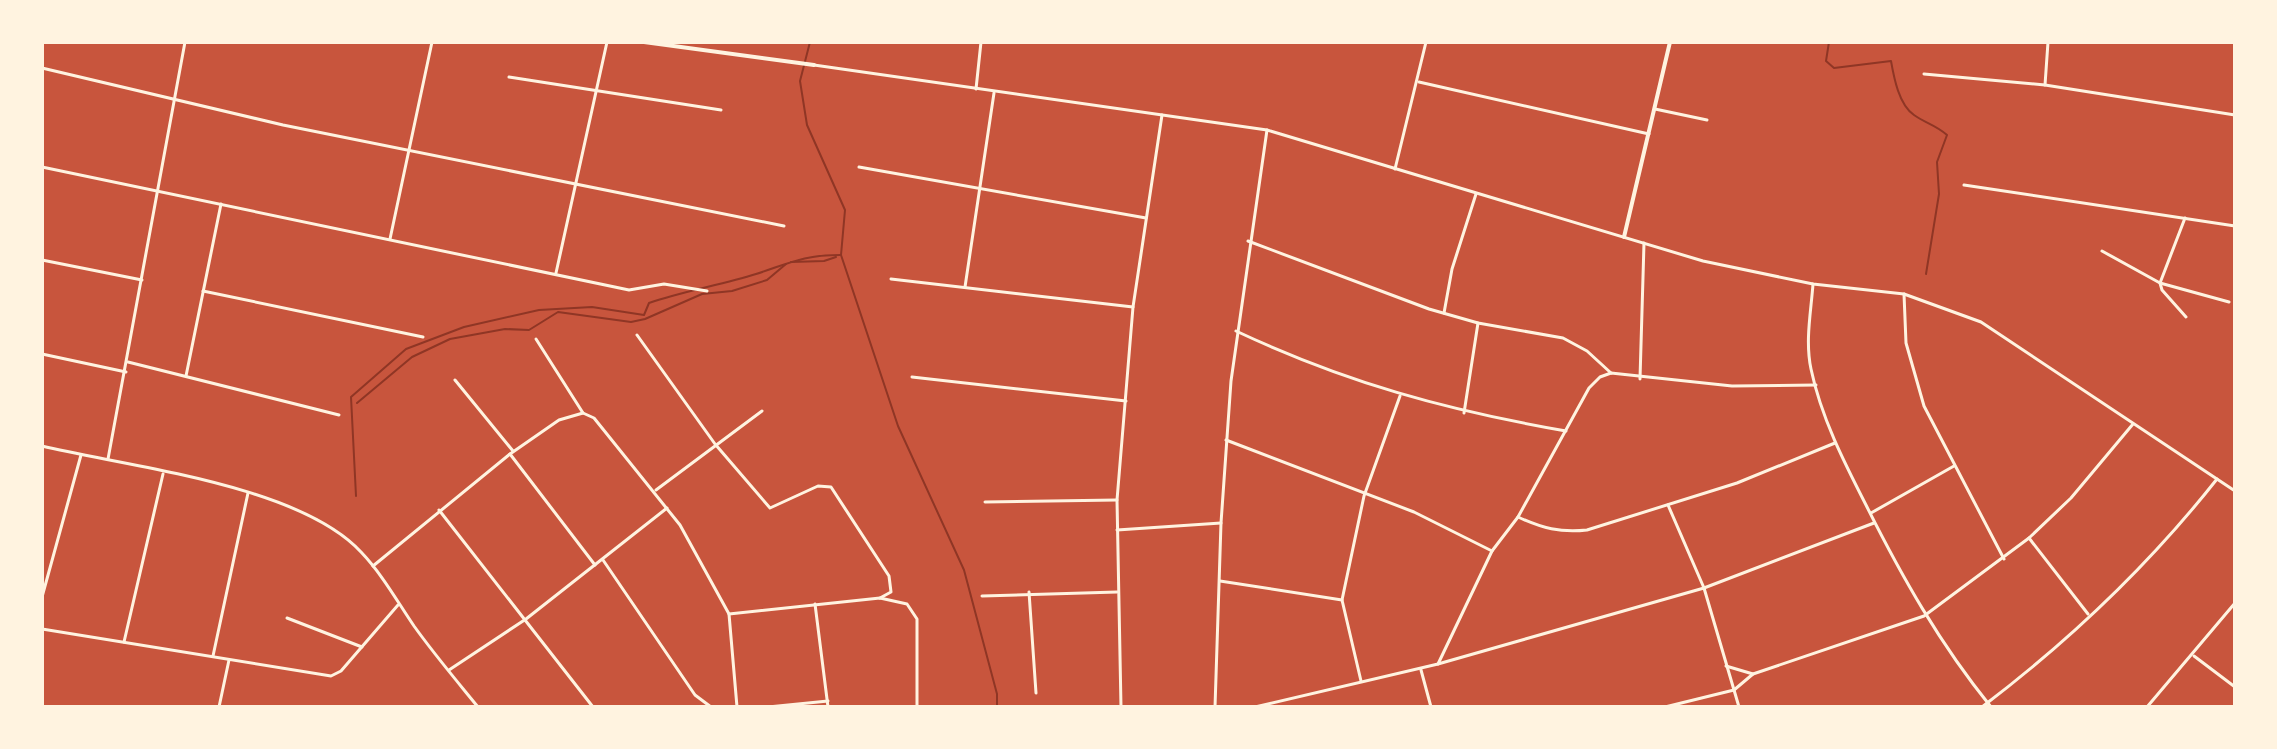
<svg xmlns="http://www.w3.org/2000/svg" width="2277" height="749" viewBox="0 0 2277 749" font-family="'Zilla Slab',serif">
  <rect width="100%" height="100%" fill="#c8553d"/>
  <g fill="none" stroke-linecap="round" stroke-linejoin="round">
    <g stroke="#8f3625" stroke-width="2">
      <path d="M810 42 800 81 807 125 845 210 841 255 898 426 964 570 997 694V707"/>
      <path d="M1829 42 1826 61 1834 68 1891 61C1894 78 1899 105 1914 115 1925 123 1936 125 1947 135L1937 162 1939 194 1926 274"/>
      <path d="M791 262 824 261 836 257"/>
      <path d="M357 403 412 357 450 339 505 329 529 330 558 312 631 322 645 319 702 294 732 291 767 280 786 264"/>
      <path d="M356 496 351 397 406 349 464 327 539 310 592 307 644 315 649 303C684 291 721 285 756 274 790 263 803 255 840 255"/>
    </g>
    <g stroke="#fff3e0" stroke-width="3">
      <path d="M814 65 1267 130 1703 261 1813 284 1904 294 1981 322 2235 491"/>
      <path d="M42 68 283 125 784 226"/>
      <path d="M1924 74 2045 85 2235 115"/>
      <path d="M509 77 721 110"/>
      <path d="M1419 82 1649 134"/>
      <path d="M2045 85 2048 42"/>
      <path d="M976 89 981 42"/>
      <path d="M1655 109 1707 120"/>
      <path d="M42 167 629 290 664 284 707 291"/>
      <path d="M859 167 1146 218"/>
      <path d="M1395 169 1426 42"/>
      <path d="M1964 185 2235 226"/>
      <path d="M2185 218 2160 283 2162 290 2186 317"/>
      <path d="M390 239 432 42"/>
      <path d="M1248 241 1429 309 1478 323 1563 338 1587 351 1611 373"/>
      <path d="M2102 251 2160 283 2229 302"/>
      <path d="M42 260 142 280"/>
      <path d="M556 273 607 42"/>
      <path d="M891 279 1133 307"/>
      <path d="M1813 284C1811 312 1805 341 1811 369 1821 417 1844 462 1866 505 1902 577 1940 644 1991 707"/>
      <path d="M965 287 994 93"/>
      <path d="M203 291 423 337"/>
      <path d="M1904 294 1906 343 1924 406 2004 559"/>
      <path d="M1444 313 1452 269 1476 194"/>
      <path d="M1236 331C1347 383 1446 410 1566 431"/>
      <path d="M637 335 715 444 770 508 818 486 831 487 889 576 891 592 880 598"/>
      <path d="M536 339 583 413"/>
      <path d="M42 354 126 372"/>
      <path d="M128 362 339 415"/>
      <path d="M186 376 221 204"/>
      <path d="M912 377 1126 401"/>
      <path d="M1640 379 1644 243"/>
      <path d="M455 380 513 451"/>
      <path d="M1464 413 1478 323"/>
      <path d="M1226 440 1414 512 1492 551"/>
      <path d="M42 446C130 467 299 485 361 552 382 574 397 601 414 626 434 654 456 680 478 707"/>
      <path d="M510 454 595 565"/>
      <path d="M108 459 185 42"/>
      <path d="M656 490 762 411"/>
      <path d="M985 502 1117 500"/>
      <path d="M1668 505 1704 588 1739 707"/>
      <path d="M439 510 593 707"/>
      <path d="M1871 513 1954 466"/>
      <path d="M1518 517C1542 528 1560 533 1587 530L1737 483 1835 443"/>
      <path d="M1117 530 1221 523"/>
      <path d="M2029 538 2088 614"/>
      <path d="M603 560 695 695 711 707"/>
      <path d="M373 566 510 454 559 420 583 413 594 418 680 525 729 614 737 707"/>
      <path d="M1220 581 1342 600"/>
      <path d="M1029 592 1036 693"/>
      <path d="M982 596 1117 592"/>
      <path d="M42 597 81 455"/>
      <path d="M815 604 828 707"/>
      <path d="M729 614 880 598 907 604 917 619V707"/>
      <path d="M287 618 362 647"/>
      <path d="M42 629 331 676 341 671 398 605"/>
      <path d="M124 642 163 474"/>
      <path d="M213 656 248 493"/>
      <path d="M2194 656 2235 687"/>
      <path d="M1438 664 1704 588 1874 523"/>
      <path d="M1726 666 1753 674"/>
      <path d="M449 670 526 619 667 508"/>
      <path d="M1421 670 1431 707"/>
      <path d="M1361 681 1342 600 1364 496 1400 396"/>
      <path d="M219 707 229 660"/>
      <path d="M768 707 828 701"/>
      <path d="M1121 707 1117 500 1133 307 1162 115"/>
      <path d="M1215 707 1221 523 1231 381 1267 130"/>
      <path d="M1255 707 1438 664 1492 551 1518 517 1589 388 1600 377 1611 373 1732 386 1816 385"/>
      <path d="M1665 707 1734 690 1753 674 1924 616 2029 538 2071 498 2133 424"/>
      <path d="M1982 707C2069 641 2149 565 2217 479"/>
      <path d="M2147 707 2235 603"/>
    </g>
    <g stroke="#fff3e0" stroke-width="4">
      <path d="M644 42 814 65"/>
      <path d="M1624 237 1670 42"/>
    </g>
  </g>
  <rect width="2277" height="749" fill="none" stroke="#fff3e0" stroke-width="88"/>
</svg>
